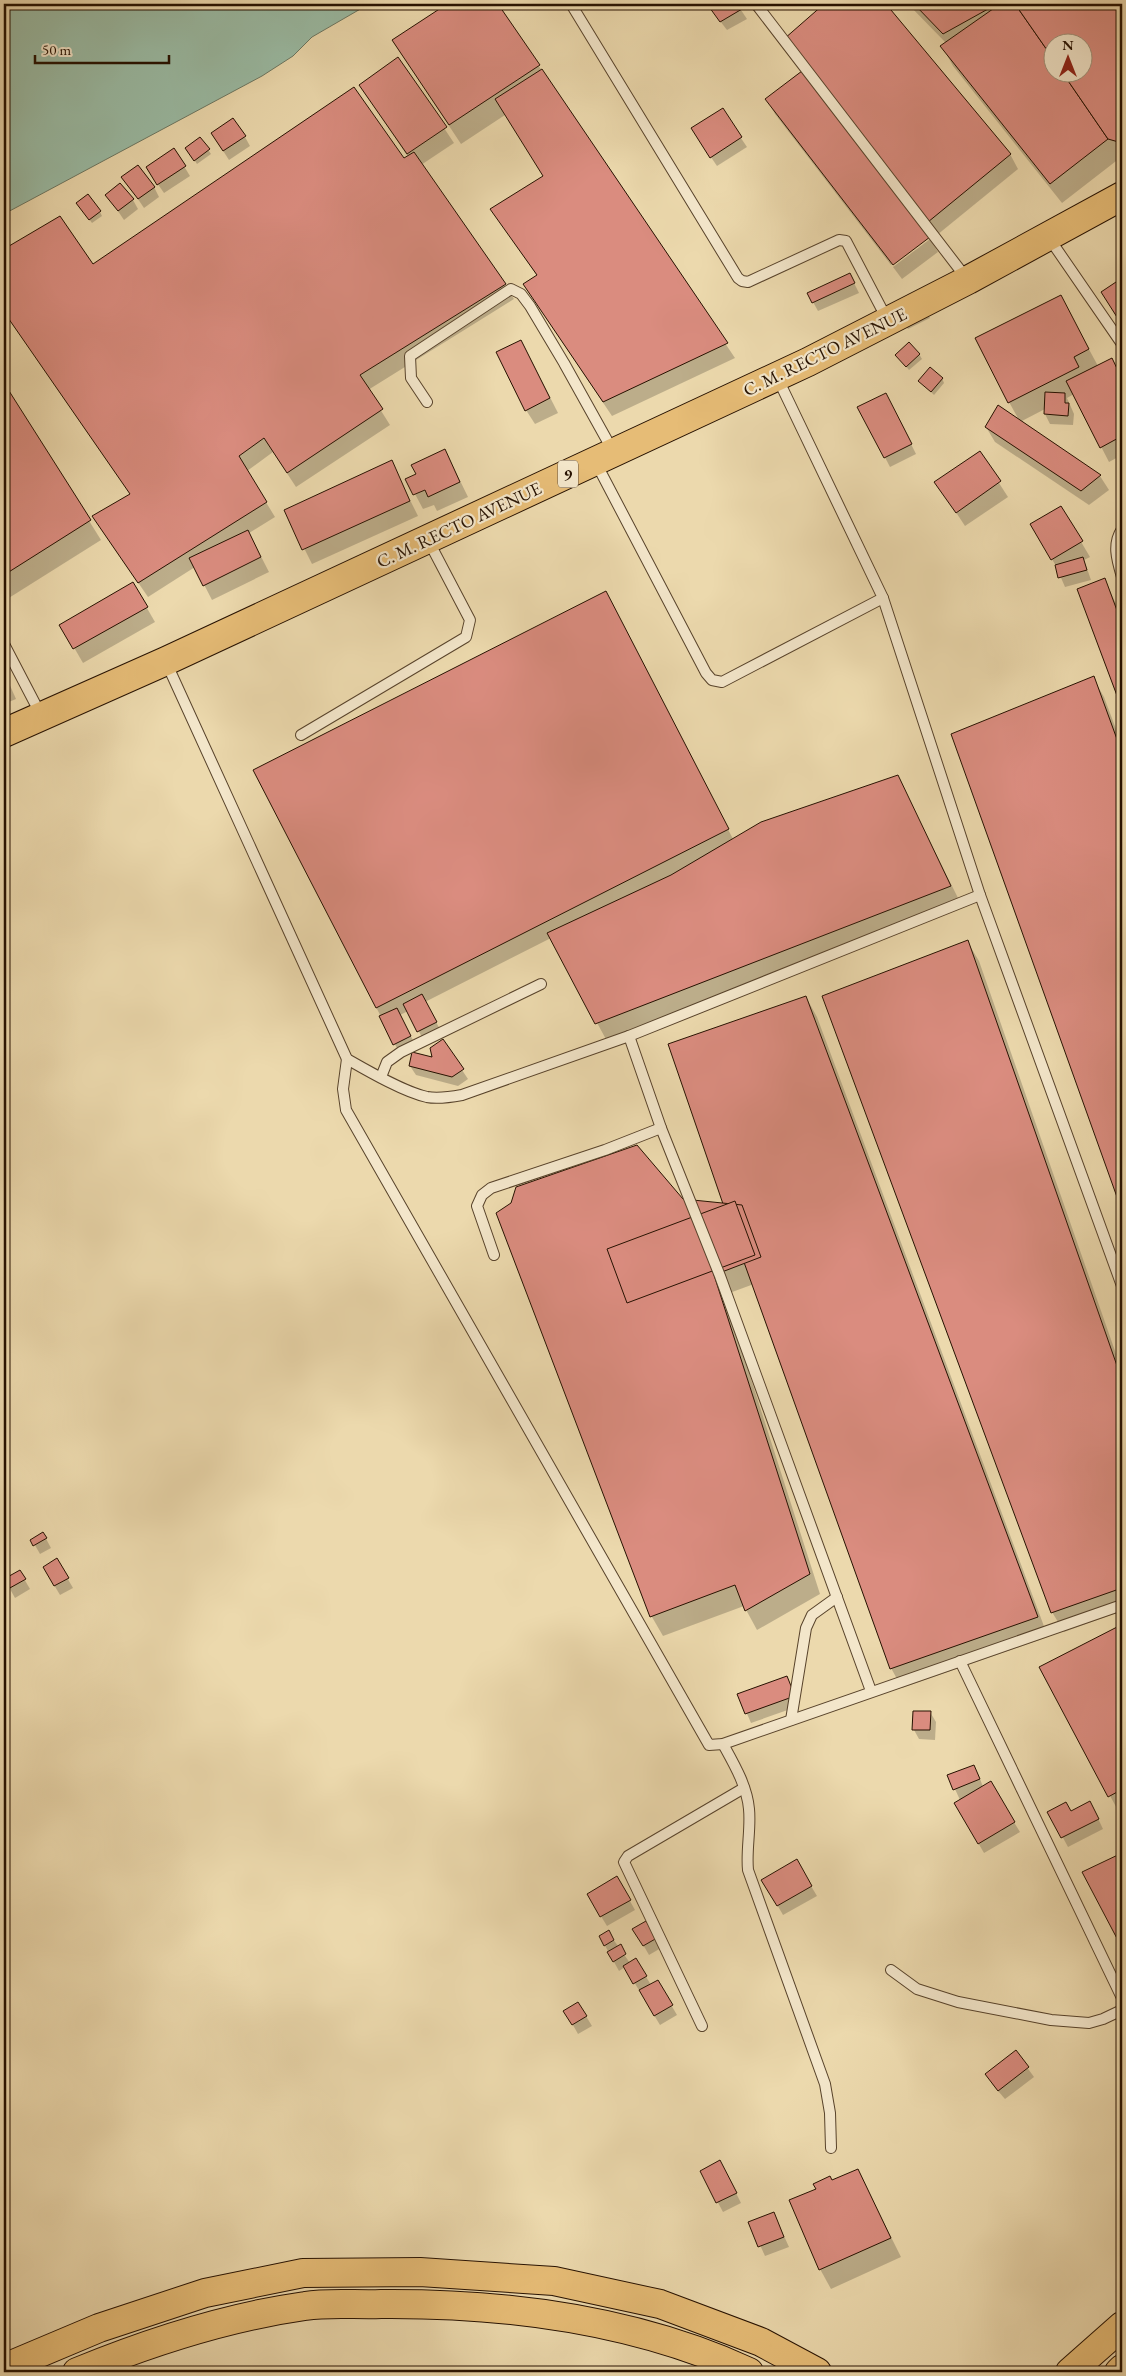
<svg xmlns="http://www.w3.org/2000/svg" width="1126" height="2376" viewBox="0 0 1126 2376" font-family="'EB Garamond',serif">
  <rect width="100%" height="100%" fill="#ecd9ad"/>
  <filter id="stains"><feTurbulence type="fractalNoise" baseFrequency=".004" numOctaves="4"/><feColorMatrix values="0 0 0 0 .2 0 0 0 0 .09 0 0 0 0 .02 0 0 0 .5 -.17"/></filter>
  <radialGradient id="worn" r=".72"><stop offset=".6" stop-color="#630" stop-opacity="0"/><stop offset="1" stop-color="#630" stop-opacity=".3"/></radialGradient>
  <path fill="#9abba4" stroke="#6c7762" d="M4 4H369L312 37 293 56 262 76 4 214Z"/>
  <g fill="#0003" fill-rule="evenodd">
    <path d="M449 4H497L735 358 612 416 533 298 537 276 492 209 544 176 505 115 461 144 393 41Z"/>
    <path d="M707 4H737L747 19 727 30Z"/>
    <path d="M826 4H885L1010 154 1018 169 937 235 785 39Z"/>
    <path d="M908 4H1122V159L1120 158 1062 203 953 66 942 46 946 43ZM1054 42H1084V72H1054Z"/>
    <path d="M398 59 454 143 421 165 514 299 368 390 390 425 296 487 273 452 247 471 275 517 249 533 269 572 212 600 195 567 148 597 102 530 131 495 4 312V250L60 218 93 265 404 160 408 157 360 85Z"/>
    <path d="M767 100 928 237 891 265 775 114Z"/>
    <path d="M722 110 747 147 717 166 698 138Z"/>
    <path d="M245 137 250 146 229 160 218 143Z"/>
    <path d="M200 138 211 154 197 164 189 152Z"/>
    <path d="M174 150 190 176 164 193 153 177Z"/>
    <path d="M123 177 154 187 159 197 144 208Z"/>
    <path d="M107 195 133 200 138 209 124 220Z"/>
    <path d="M80 207 100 212 102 216 92 223Z"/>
    <path d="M930 239 938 252 902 279 893 267Z"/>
    <path d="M850 275 859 293 818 311 813 302Z"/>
    <path d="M924 308 930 318 908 329 902 319Z"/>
    <path d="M1071 316 1098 366 1111 360 1122 379V455L1109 462 1074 394 1067 398 1074 414 1073 425 1050 424 1045 414V409L1020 422 1009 402Z"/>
    <path d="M919 354 922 359 909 370 897 355Z"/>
    <path d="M529 356 558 413 535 424 526 410Z"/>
    <path d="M942 378 944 383 934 395 920 381Z"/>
    <path d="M4 385 101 540 4 601Z"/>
    <path d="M891 404 916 454 890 467 859 407Z"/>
    <path d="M998 407 1100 476 1109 490 1089 505 995 442 986 427Z"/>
    <path d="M445 450 468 497 437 511 434 505 423 509 407 479 417 475Z"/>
    <path d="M979 452 1008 497 965 526 936 482Z"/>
    <path d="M391 462 418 516 312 564 285 510Z"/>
    <path d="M1061 508 1090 557 1084 560 1091 580 1065 587 1056 566 1032 525Z"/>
    <path d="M1105 580 1122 617V706L1079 590Z"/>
    <path d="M133 584 155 622 83 663 61 625Z"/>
    <path d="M614 607 733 839 897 776 962 906 608 1043 551 938 425 1002 441 1031 424 1041 408 1011 400 1015 416 1046 400 1054 255 770Z"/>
    <path d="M4 672 16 699 4 704Z"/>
    <path d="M1093 678 1104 697 1122 745V1207L953 735Z"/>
    <path d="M967 941 979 961 1122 1371V1611L1064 1632 1052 1612Z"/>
    <path d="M806 997 817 1017 1048 1637 902 1688 891 1668 754 1284 724 1295 820 1594 757 1630 744 1606 663 1636 652 1617 497 1214 682 1200 725 1205Z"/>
    <path d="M442 1040 468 1079 458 1086 416 1075 410 1066 434 1059Z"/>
    <path d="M43 1533 51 1548 40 1554 32 1540Z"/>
    <path d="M57 1560 73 1588 60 1595 44 1568Z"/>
    <path d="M20 1572 30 1589 15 1598 5 1580Z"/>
    <path d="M1118 1627 1122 1634 1121 1816 1041 1668Z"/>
    <path d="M787 1678 799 1706 751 1723 739 1695Z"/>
    <path d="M930 1712 936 1722 935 1740 919 1739 914 1730Z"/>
    <path d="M949 1776H979L983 1787 990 1783 1020 1832 984 1853 955 1803 960 1800Z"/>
    <path d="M1049 1812H1095L1103 1829 1068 1847Z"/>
    <path d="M1122 1854V1945L1084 1872Z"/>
    <path d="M796 1861 817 1896 783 1915 763 1880Z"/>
    <path d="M617 1878 635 1910 607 1926 588 1895Z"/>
    <path d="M646 1922 661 1948 649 1955 634 1929Z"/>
    <path d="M608 1932 630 1963 636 1960 651 1985 657 1981 677 2015 660 2025 625 1967 619 1971 609 1953 600 1936Z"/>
    <path d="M578 2003 592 2026 578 2034 565 2011Z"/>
    <path d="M1016 2052 1034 2077 1005 2099 992 2084Z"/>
    <path d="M701 2171H725L741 2203 723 2212Z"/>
    <path d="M858 2171 901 2257 831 2289 820 2269 818 2190Z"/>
    <path d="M774 2214 789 2247 765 2256 750 2223Z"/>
  </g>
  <g fill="#da8c7f" stroke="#261100">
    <path d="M447 4H498L540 65 449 125 392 40Z"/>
    <path d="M707 4H739L742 9 720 22Z"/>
    <path d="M824 4H886L1011 154 928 222 784 39Z"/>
    <path d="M914 4H997L943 34Z"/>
    <path d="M1000 4H1015L1054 60V72H1062L1108 139 1050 184 940 46Z"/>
    <path d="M1015 4H1122V143L1108 139 1062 72H1084V42H1054V60Z"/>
    <path d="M398 57 447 127 407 154 359 85Z"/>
    <path d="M542 69 728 343 603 402 523 284 537 275 490 209 543 176 495 99Z"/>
    <path d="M802 71 930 237 893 265 765 99Z"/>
    <path d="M354 87 404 158 414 152 506 284 360 375 383 409 287 473 264 438 239 456 267 502 138 583 92 516 130 494 4 312V249L60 216 93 264Z"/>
    <path d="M723 108 742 137 710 158 691 128Z"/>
    <path d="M233 118 246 136 223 151 211 133Z"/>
    <path d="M200 137 210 149 194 161 185 148Z"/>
    <path d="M174 148 186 166 157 185 146 167Z"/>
    <path d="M138 165 155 187 138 199 121 177Z"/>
    <path d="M120 183 134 199 118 211 105 195Z"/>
    <path d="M88 194 101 211 89 220 76 203Z"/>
    <path d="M850 273 855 283 812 303 807 293Z"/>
    <path d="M1122 278V325L1101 292Z"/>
    <path d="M1061 295 1089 349 1074 357 1079 367 1008 403 975 338Z"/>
    <path d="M521 340 550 398 525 411 496 352Z"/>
    <path d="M909 342 920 354 906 367 895 355Z"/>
    <path d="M1112 358 1122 379V436L1100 448 1066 381Z"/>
    <path d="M930 367 943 378 931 392 918 381Z"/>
    <path d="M4 383 91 520 4 575Z"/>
    <path d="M1045 392 1065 393V403H1069L1068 416 1044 414Z"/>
    <path d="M886 393 912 444 884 458 857 407Z"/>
    <path d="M998 405 1101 475 1081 491 985 427Z"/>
    <path d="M445 449 460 482 428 497 425 490 413 495 405 479 416 474 411 465Z"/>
    <path d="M980 451 1001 481 956 513 934 482Z"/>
    <path d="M392 460 410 501 302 550 284 510Z"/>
    <path d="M1061 506 1083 541 1051 560 1030 524Z"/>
    <path d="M248 530 261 557 203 586 189 558Z"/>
    <path d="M1083 557 1087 570 1058 578 1055 565Z"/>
    <path d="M1105 578 1122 624V709L1077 589Z"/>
    <path d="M133 582 148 607 73 649 59 625Z"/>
    <path d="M606 591 729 829 376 1008 253 770Z"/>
    <path d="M1094 676 1122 753V1211L951 734Z"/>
    <path d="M898 775 951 886 595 1024 547 933 671 875 761 822Z"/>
    <path d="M968 940 1122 1380V1588L1051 1613 822 996Z"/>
    <path d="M422 994 437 1022 417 1032 403 1004Z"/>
    <path d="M806 996 1038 1617 890 1669 722 1201 668 1044Z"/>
    <path d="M397 1008 411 1036 393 1045 379 1016Z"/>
    <path d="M443 1039 464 1069 452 1077 409 1066 412 1052 432 1057 430 1048Z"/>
    <path d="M637 1145 683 1199 742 1205 761 1257 714 1275 810 1574 745 1611 735 1585 650 1617 496 1213 511 1203 516 1187Z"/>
    <path d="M735 1201 755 1255 627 1303 607 1249Z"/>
    <path d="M43 1532 47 1538 33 1546 30 1540Z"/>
    <path d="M57 1558 69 1578 54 1586 43 1567Z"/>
    <path d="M20 1570 26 1579 8 1589 4 1579Z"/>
    <path d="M1119 1626 1122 1632V1798L1119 1791 1108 1797 1039 1667Z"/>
    <path d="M787 1676 795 1696 745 1714 737 1694Z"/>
    <path d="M913 1711H931L930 1730H912Z"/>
    <path d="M974 1765 980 1779 953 1790 947 1775Z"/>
    <path d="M991 1781 1015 1822 978 1844 954 1803Z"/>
    <path d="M1090 1801 1099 1819 1061 1838 1047 1812 1066 1802 1071 1811Z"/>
    <path d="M1122 1853V1948L1082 1872Z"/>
    <path d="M797 1859 812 1886 777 1906 761 1880Z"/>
    <path d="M617 1876 631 1900 600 1917 587 1894Z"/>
    <path d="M646 1921 657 1938 643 1946 632 1929Z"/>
    <path d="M609 1930 614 1940 604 1946 599 1936Z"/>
    <path d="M621 1944 626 1954 613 1962 607 1952Z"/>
    <path d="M636 1958 647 1976 633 1984 623 1966Z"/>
    <path d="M658 1980 673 2005 654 2016 639 1990Z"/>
    <path d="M578 2002 587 2016 572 2025 563 2011Z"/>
    <path d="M1016 2050 1029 2067 998 2091 985 2074Z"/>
    <path d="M720 2160 737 2193 716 2203 700 2171Z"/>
    <path d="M858 2169 891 2238 819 2270 789 2200 816 2189 813 2184 830 2176 832 2180Z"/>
    <path d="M774 2212 784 2237 758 2247 748 2222Z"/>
  </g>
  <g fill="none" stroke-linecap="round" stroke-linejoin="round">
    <defs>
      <g id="service">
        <path d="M571 4 738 278 742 281 748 282 839 240 846 241 888 321"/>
        <path d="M756 4 967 279"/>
        <path d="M1049 238 1122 344"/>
        <path d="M427 402 411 378 410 356 511 289 521 294 530 306 564 363 613 451"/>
        <path d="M596 463 706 673 712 680 722 682 883 598 777 377"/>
        <path d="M1122 529C1112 544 1117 560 1122 577"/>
        <path d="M883 598 980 895"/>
        <path d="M4 644 41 715"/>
        <path d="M166 662 347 1059C368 1071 404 1092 427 1097 438 1099 451 1097 462 1095L629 1036 980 895 1122 1286"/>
        <path d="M301 735 466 637 470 620 428 540"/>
        <path d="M629 1036 661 1128 720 1276 871 1691"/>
        <path d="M347 1059 343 1089 346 1110 709 1745 723 1744 1122 1605"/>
        <path d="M381 1077 387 1062 401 1052 541 984"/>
        <path d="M494 1255 477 1206 482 1195 491 1188 605 1150 661 1128"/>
        <path d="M960 1661 1122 1998"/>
        <path d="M791 1720 806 1628 812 1615 837 1597"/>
        <path d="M723 1744C734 1764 747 1786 749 1809 751 1829 746 1850 748 1870L825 2084 830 2113 831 2148"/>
        <path d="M891 1970 917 1989 958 2002 1051 2020 1089 2023 1103 2019 1122 2010"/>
        <path d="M702 2026 624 1862 628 1856 744 1788"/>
      </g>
      <g id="primary">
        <path d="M4 2368 99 2328 205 2293 303 2273 420 2272 554 2281 660 2304 761 2342 817 2372"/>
        <path d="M77 2372C150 2342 227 2317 305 2306 329 2302 356 2305 381 2304 507 2303 634 2319 749 2372"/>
        <path d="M1070 2372 1122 2326"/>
        <path d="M1119 2372 1122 2369"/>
      </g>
      <path id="trunk" d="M4 733 166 661 808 362 968 280 1122 196"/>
    </defs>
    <use href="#service" stroke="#58432b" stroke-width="12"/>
    <use href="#primary" stroke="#261100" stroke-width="30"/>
    <use href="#trunk" stroke="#261100" stroke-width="30"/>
    <use href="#service" stroke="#f3e6ca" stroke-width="10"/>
    <use href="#primary" stroke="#e6bc76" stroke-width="28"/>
    <use href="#trunk" stroke="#e6bc76" stroke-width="28"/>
  </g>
  <g text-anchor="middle" stroke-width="4.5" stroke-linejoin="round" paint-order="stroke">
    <rect fill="#f3e6ca" stroke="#64513d" stroke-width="1" x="558" y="460.5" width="20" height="27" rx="4"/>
    <g font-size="16" font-weight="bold" fill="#261100">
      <text x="568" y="480">9</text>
    </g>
    <g font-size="18" fill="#261100" stroke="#f3e6ca">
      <text transform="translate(825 352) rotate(-26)" y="6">C. M. RECTO AVENUE</text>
      <text transform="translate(459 525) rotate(-25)" y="6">C. M. RECTO AVENUE</text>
    </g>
  </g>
  <rect width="1126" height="2376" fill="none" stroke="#ecd9ad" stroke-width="20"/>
  <rect x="5" y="5" width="1116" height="2366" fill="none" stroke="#261100" stroke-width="2.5"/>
  <rect x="10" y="10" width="1106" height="2356" fill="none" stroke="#261100"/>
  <g transform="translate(1068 58)"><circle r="24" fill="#f3e6ca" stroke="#a19179"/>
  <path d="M0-4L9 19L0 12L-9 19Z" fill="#8f2418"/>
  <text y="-8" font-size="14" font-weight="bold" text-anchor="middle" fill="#261100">N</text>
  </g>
  <path d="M35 55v8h134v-8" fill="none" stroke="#261100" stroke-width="2.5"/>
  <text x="42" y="55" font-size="15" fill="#261100" stroke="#f3e6ca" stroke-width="4" paint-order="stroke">50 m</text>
  <rect width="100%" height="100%" filter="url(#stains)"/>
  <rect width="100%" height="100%" fill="url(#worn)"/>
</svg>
